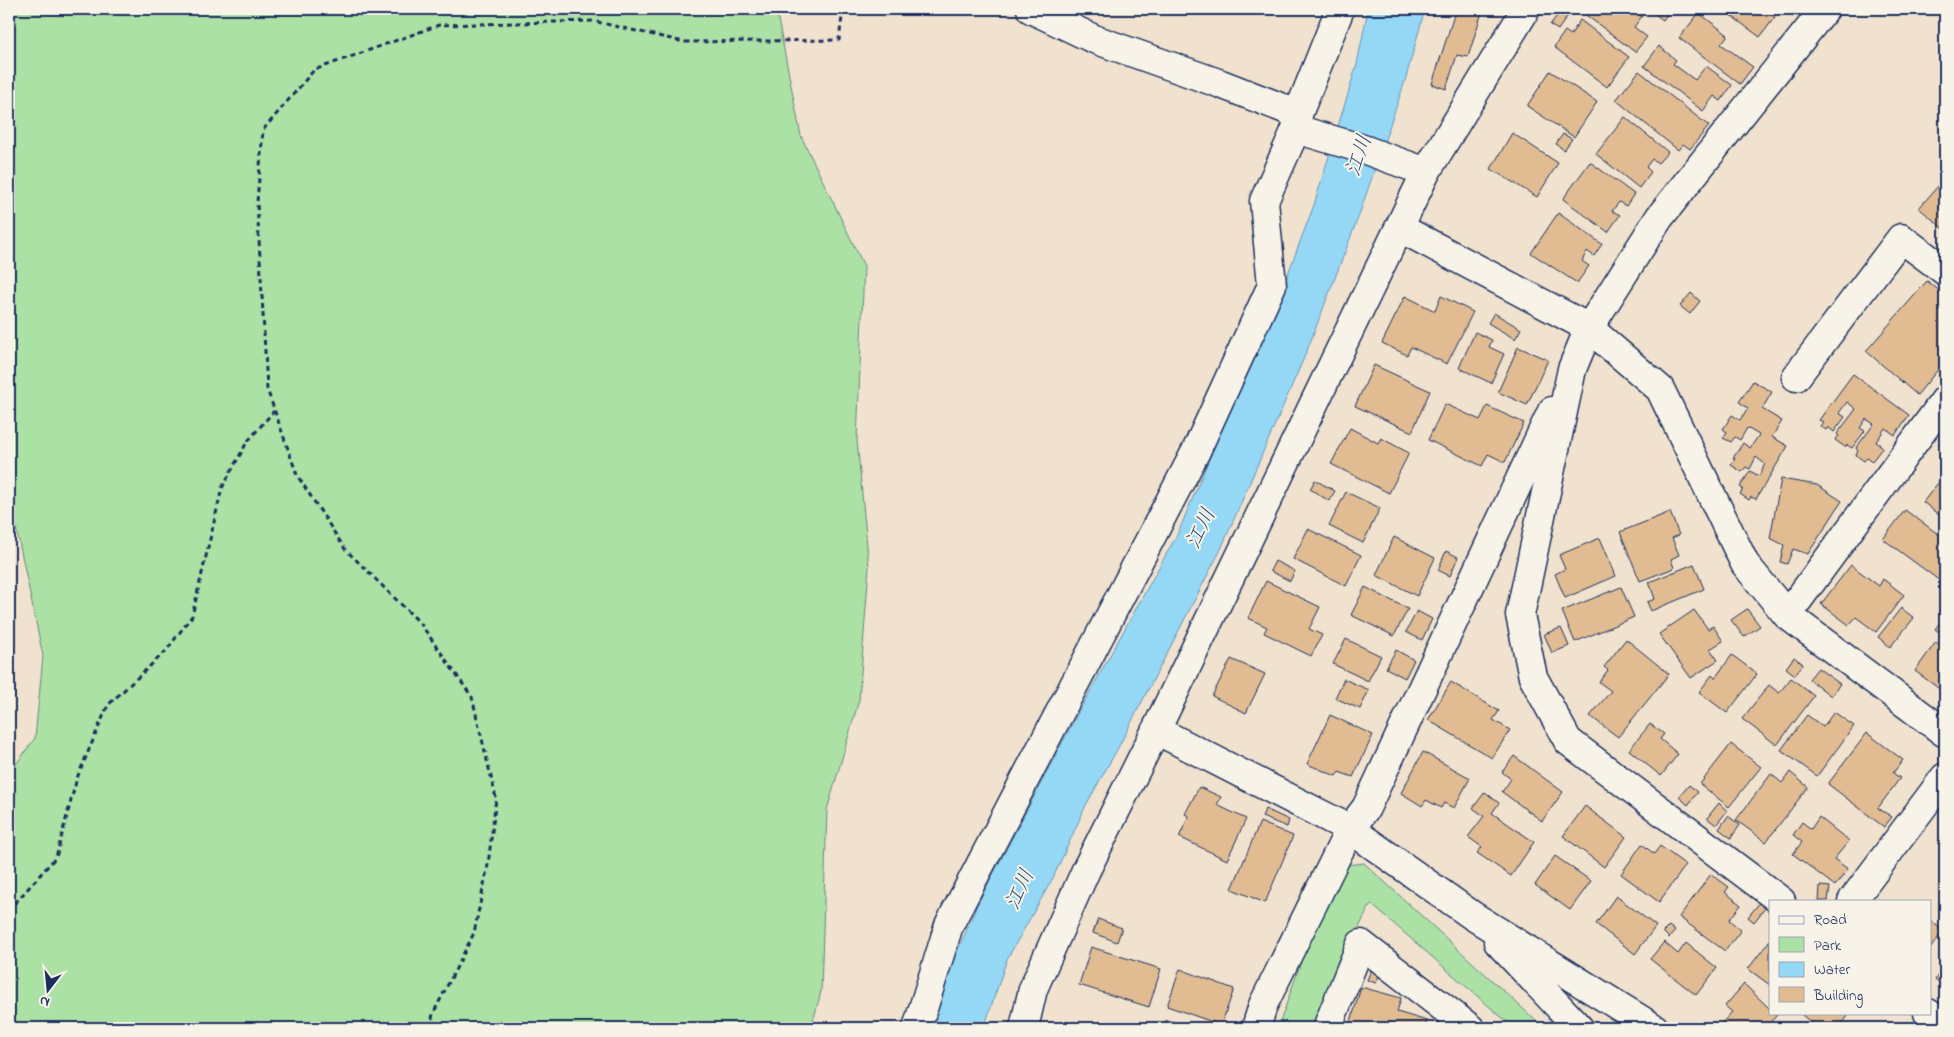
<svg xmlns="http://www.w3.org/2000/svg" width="1954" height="1037" viewBox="0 0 1954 1037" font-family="'Indie Flower','Klee One',sans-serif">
  <rect width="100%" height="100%" fill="#f0e2ce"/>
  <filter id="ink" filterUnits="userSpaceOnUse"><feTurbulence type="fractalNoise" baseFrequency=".02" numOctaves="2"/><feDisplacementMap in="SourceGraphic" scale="10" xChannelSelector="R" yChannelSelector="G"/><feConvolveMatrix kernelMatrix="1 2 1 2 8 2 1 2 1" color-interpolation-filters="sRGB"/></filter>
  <g filter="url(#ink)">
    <g fill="#abe1a4" stroke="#638881">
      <path d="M9 9H776L801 136 864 266 857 441 869 567 859 700 827 810 821 992 811 1028H9V774L35 738 43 656 9 494Z"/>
      <path d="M1364 863 1544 1028H1514L1371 904 1328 987 1315 1028H1278L1302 959 1347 865Z"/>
    </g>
    <path fill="#95d8f6" stroke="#6494b9" d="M1368 9H1425L1405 81 1358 218 1306 353 1221 549 1119 746 1086 805 1053 878 1007 959 984 1028H930L938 997 978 903 1078 713 1178 533 1228 414 1259 350 1314 205 1357 64Z"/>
    <g fill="#e1bc92" stroke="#1b2f5e">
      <path d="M1456 9H1469L1482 12 1468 57 1457 55 1446 89 1432 84Z"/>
      <path d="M1562 9 1569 14 1558 30 1550 25Z"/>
      <path d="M1590 9H1633L1642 16 1634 27 1647 37 1635 52 1586 15Z"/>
      <path d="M1648 9H1671L1663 20Z"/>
      <path d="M1722 9H1763L1775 17 1760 37Z"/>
      <path d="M1699 13 1728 35 1721 44 1753 67 1740 84 1679 38Z"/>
      <path d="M1580 20 1629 57 1607 87 1554 47 1565 31 1571 35Z"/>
      <path d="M1659 46 1676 60 1673 64 1695 80 1706 66 1732 85 1721 101 1714 96 1703 111 1644 66Z"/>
      <path d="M1550 71 1597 102 1574 137 1527 106Z"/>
      <path d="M1639 71 1709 126 1690 149 1683 144 1678 150 1616 100Z"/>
      <path d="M1625 117 1668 152 1658 163 1652 159 1646 167 1651 172 1639 188 1596 154Z"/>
      <path d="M1512 133 1558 163 1537 197 1491 169Z"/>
      <path d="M1563 134 1572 139 1564 150 1556 144Z"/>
      <path d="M1590 162 1634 194 1626 206 1619 202 1612 211 1620 215 1608 232 1563 199Z"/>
      <path d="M1945 178V230L1919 208Z"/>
      <path d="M1558 213 1602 244 1594 256 1587 251 1582 261 1589 266 1577 283 1531 253Z"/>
      <path d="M1927 281 1945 295V361L1917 395 1866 351Z"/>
      <path d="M1691 293 1700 301 1690 314 1680 306Z"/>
      <path d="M1405 296 1435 311 1441 296 1473 312 1447 364 1411 347 1407 355 1382 343Z"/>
      <path d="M1494 313 1521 329 1515 339 1488 323Z"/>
      <path d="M1475 332 1492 340 1489 347 1504 354 1491 383 1459 368Z"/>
      <path d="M1518 347 1548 360 1527 405 1498 392Z"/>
      <path d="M1374 365 1430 391 1412 432 1355 406Z"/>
      <path d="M1853 374 1909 415 1895 435 1885 428 1876 442 1883 447 1872 461 1867 458 1864 461 1856 455 1858 451 1856 448 1874 424 1866 419 1860 428 1865 431 1852 448 1847 445 1845 447 1835 440 1839 436 1837 434 1856 409 1847 402 1839 413 1845 417 1834 432 1828 427 1826 430 1820 426 1823 422 1819 420Z"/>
      <path d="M1753 381 1772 392 1762 409 1782 421 1772 437 1788 446 1756 499 1751 497 1749 500 1740 494 1743 489 1740 487 1750 471 1759 476 1765 464 1756 457 1750 469 1746 467 1742 472 1731 465 1735 459 1733 458 1743 443 1750 448 1759 435 1747 428 1740 440 1735 437 1731 442 1723 438 1727 432 1723 429 1732 415 1740 420 1748 408 1739 402Z"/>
      <path d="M1445 404 1480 420 1487 406 1524 423 1505 462 1488 454 1482 466 1428 440Z"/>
      <path d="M1350 428 1378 443 1381 438 1409 453 1389 493 1331 464Z"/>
      <path d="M1781 479 1817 485 1842 501 1808 554 1793 549 1787 564 1780 562 1784 545 1770 538Z"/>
      <path d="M1315 480 1335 491 1329 501 1310 489Z"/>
      <path d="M1938 483 1945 488V520L1923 502Z"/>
      <path d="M1346 492 1380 508 1363 543 1329 526Z"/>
      <path d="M1905 510 1945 539V544L1941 550 1945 554V574L1940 581 1883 539Z"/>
      <path d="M1670 512 1679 535 1672 538 1679 555 1671 559 1674 568 1640 581 1620 532Z"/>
      <path d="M1308 529 1361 555 1346 586 1293 559Z"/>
      <path d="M1394 537 1435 558 1417 596 1376 575Z"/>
      <path d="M1600 538 1616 576 1565 598 1555 574 1565 569 1559 555Z"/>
      <path d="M1446 551 1458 557 1450 576 1438 570Z"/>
      <path d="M1275 561 1295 571 1290 581 1270 571Z"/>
      <path d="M1694 564 1704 589 1651 611 1647 602 1655 599 1649 582Z"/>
      <path d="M1851 565 1879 586 1883 579 1904 595 1876 632 1856 617 1849 625 1821 604Z"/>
      <path d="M1266 581 1320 607 1309 629 1322 635 1311 656 1264 633 1267 627 1248 618Z"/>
      <path d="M1365 587 1408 609 1394 636 1351 615Z"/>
      <path d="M1621 587 1634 617 1575 642 1562 611Z"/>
      <path d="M1901 608 1914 618 1890 647 1878 637Z"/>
      <path d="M1747 609 1760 626 1744 637 1731 620Z"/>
      <path d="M1694 610 1708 629 1713 626 1723 641 1710 649 1718 660 1691 678 1659 634Z"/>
      <path d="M1417 611 1432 619 1422 640 1406 632Z"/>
      <path d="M1945 616V636L1935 629Z"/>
      <path d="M1561 628 1569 646 1552 653 1544 634Z"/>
      <path d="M1346 639 1381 656 1368 681 1333 664Z"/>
      <path d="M1626 639 1669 674 1618 737 1590 716 1611 691 1599 682 1608 670 1604 667Z"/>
      <path d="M1936 642 1945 649V693L1915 671Z"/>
      <path d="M1396 650 1414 660 1405 678 1386 668Z"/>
      <path d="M1732 655 1757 674 1727 713 1699 692 1712 675 1715 678Z"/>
      <path d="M1794 657 1803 664 1795 675 1786 668Z"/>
      <path d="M1231 659 1265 674 1246 713 1212 696Z"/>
      <path d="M1818 668 1840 684 1831 696 1809 679Z"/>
      <path d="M1791 678 1814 696 1777 745 1742 719 1769 685 1779 693Z"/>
      <path d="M1344 679 1369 690 1360 709 1335 698Z"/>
      <path d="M1451 682 1499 711 1493 720 1510 730 1492 758 1428 720Z"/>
      <path d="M1834 712 1854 726 1817 776 1781 750 1807 715 1823 727Z"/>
      <path d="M1330 715 1373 735 1353 777 1339 772 1336 776 1307 764Z"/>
      <path d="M1650 724 1664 734 1660 739 1678 754 1661 776 1629 750Z"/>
      <path d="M1867 733 1903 760 1893 773 1900 778 1878 808 1892 817 1884 827 1828 784Z"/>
      <path d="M1731 744 1761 767 1729 807 1700 784Z"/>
      <path d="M1423 752 1470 778 1454 808 1444 803 1441 808 1426 800 1422 806 1401 793Z"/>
      <path d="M1514 756 1563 792 1542 821 1502 792 1511 779 1502 772Z"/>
      <path d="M1790 772 1808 787 1766 842 1736 820 1771 774 1782 783Z"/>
      <path d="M1689 785 1698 792 1688 805 1679 797Z"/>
      <path d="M1199 787 1221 797 1217 805 1246 819 1227 860 1179 837 1189 816 1185 814Z"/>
      <path d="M1485 792 1499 803 1492 813 1534 842 1511 876 1477 853 1482 847 1468 837 1484 816 1473 808Z"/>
      <path d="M1719 803 1727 811 1716 825 1707 818Z"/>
      <path d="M1585 806 1626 837 1604 867 1563 836Z"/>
      <path d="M1265 809 1289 820 1287 827 1262 817Z"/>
      <path d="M1728 816 1740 825 1731 838 1719 829Z"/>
      <path d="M1819 817 1849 841 1834 859 1848 869 1835 886 1793 854 1802 842 1793 835 1802 822 1811 829Z"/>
      <path d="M1260 822 1293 836 1265 903 1232 889Z"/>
      <path d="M1642 844 1654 854 1660 846 1686 865 1659 902 1621 874Z"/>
      <path d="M1555 856 1591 881 1570 910 1535 885Z"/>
      <path d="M1711 874 1729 887 1725 892 1741 905 1729 920 1741 930 1725 951 1679 917Z"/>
      <path d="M1820 886 1830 887 1828 901H1819Z"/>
      <path d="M1616 896 1656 926 1635 954 1596 924Z"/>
      <path d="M1760 902 1766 907 1754 922 1748 917Z"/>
      <path d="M1098 919 1122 928 1117 942 1093 933Z"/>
      <path d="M1930 920 1943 931 1930 949Z"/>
      <path d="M1669 926 1675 931 1669 938 1663 932Z"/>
      <path d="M1770 940V985L1748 969Z"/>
      <path d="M1664 942 1678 954 1686 943 1717 968 1696 995 1650 959Z"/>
      <path d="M1091 947 1161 969 1149 1007 1079 985Z"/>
      <path d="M1945 964V988L1935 980Z"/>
      <path d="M1372 968 1381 971 1376 983 1367 980Z"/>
      <path d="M1180 969 1234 989 1221 1025 1167 1006Z"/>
      <path d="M1744 984 1770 1009V1013L1777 1015 1765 1028H1724L1720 1025 1732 1012 1725 1006Z"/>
      <path d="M1361 987 1401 998 1397 1012 1427 1021 1424 1028H1349Z"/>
      <path d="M1803 1013H1850L1843 1023 1851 1028H1818L1802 1015Z"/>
      <path d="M1166 1020 1199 1028H1164Z"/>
    </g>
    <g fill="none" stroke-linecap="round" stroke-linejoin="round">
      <defs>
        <g id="minor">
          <path d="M1298 114 1340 9"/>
          <path d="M1296 129 1363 149 1426 172"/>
          <path d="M1400 228 1589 328 1660 389 1745 564 1787 615 1945 733"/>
          <path d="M1796 377 1901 238 1945 271"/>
          <path d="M1787 615 1945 400"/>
          <path d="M1156 730 1350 829 1473 916 1654 1028"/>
          <path d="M1781 901 1568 741 1533 677 1520 615 1572 369 1589 328 1659 218 1825 9"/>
          <path d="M1852 901 1945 777"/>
          <path d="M1498 942 1579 1028"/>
          <path d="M1928 1013 1945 1027"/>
          <path d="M917 1028 949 925 1196 451 1272 285 1264 201 1296 129 1298 114 1221 84 1094 39 1031 9"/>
          <path d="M1024 1028 1033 989 1086 870 1156 730 1426 172 1526 9"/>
          <path d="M1256 1028 1263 1005 1350 829 1366 808 1552 411"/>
          <path d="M1327 1028 1361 944 1470 1028"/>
        </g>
      </defs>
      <use href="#minor" stroke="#1b2f5e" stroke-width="31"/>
      <g stroke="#1b2f5e" stroke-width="3" stroke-dasharray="5 4" stroke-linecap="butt">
        <path d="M9 910 56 857 77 778 108 705 166 651 192 616 222 488 247 442 274 411"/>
        <path d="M430 1028 433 1014 474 933 488 865 496 798 472 697 420 623 345 549 297 475 267 389 257 202 263 130 314 70 439 25 593 21 684 42 839 40 843 9"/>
      </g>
      <use href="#minor" stroke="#f7f3e8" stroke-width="28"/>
    </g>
  </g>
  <g text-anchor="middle" stroke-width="4" stroke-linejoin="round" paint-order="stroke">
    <g font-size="21" font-style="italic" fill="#33517c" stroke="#f7f3e8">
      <text transform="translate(1358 155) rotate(-71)" y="7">江川</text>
      <text transform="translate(1200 528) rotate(-64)" y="7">江川</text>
      <text transform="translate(1019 889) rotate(-65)" y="7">江川</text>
    </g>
  </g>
  <rect width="1954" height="1037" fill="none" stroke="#f7f3e8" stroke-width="30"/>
  <rect x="15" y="15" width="1924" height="1007" fill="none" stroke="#1b2f5e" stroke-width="2" filter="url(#ink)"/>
  <rect x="1769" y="900" width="162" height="115" fill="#f7f3e8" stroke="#9fa5b1"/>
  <rect x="1779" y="916" width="25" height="8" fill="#f7f3e8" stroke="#9fa5b1"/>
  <text x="1814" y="924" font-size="15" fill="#1b2f5e">Road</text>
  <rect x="1779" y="937" width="25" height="15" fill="#abe1a4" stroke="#9fa5b1"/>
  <text x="1814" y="950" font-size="15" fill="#1b2f5e">Park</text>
  <rect x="1779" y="962" width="25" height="15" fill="#95d8f6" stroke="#9fa5b1"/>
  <text x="1814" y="974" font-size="15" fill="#1b2f5e">Water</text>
  <rect x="1779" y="987" width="25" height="15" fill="#e1bc92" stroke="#9fa5b1"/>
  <text x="1814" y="1000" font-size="15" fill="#1b2f5e">Building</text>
  <g transform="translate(48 990) rotate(196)" stroke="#f7f3e8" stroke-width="4" paint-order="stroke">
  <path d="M0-4L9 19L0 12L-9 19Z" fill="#1b2f5e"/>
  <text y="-8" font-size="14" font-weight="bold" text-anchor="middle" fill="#1b2f5e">N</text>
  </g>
</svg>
